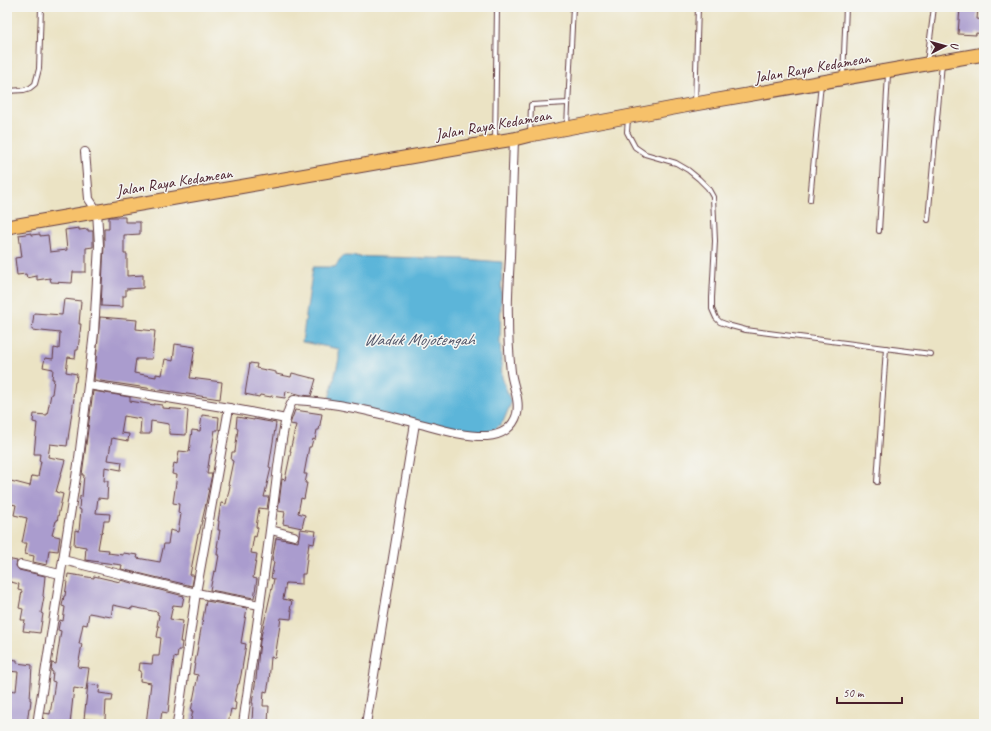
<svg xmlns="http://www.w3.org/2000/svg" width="991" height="731" viewBox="0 0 991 731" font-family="Caveat,sans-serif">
  <rect width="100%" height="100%" fill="#f6f6f2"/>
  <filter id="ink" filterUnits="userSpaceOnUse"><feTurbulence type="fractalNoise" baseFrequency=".025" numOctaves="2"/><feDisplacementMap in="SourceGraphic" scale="8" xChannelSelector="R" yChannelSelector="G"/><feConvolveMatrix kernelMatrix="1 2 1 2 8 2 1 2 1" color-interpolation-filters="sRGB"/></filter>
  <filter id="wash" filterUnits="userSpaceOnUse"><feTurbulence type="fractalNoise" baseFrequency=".012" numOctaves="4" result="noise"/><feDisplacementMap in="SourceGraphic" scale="16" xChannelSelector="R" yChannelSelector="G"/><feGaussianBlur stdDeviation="0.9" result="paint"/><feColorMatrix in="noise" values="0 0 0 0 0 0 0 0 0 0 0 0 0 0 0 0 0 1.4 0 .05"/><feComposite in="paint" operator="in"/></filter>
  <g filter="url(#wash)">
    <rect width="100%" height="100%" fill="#ebe3c4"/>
    <path fill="#5cb5d9" stroke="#536a82" d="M343 256 464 259 502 262 500 341 502 377 511 403 503 422 488 436 328 403 339 359V349L302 342 313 267H335Z"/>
    <g id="blocks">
      <g fill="#aa9cce">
        <path d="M960 7H978L977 19 984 20V34L976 33V35L958 34Z"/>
        <path d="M109 217H125V222H140V234L124 235V254H127V276L143 275V288L126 289V296H123V307L101 306 104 245V229H109Z"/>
        <path d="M79 228V230L88 229V231H93V247L86 248V272H73L72 283 51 282 50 278 37 280V276L27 278 26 274 17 275 15 258 22 257 19 235 31 233V235L40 234V236L48 235 50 252 67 250 65 230Z"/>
        <path d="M64 299 81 301 79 324H81L78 350H76L75 358 68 357 66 372 77 374 76 382H75L73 397 74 398 67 446 50 444 48 457 65 460 56 492 63 494 57 521H56L52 535 60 537 58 551 49 550 47 565 33 562 34 556 25 554 27 543H22L27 518 14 515 16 505 7 503V480L30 486 32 476 38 477 41 461H39L40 454H34L37 423 33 422 34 414 47 415 51 394H52L54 379H52L53 369 43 367 45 358 53 359 54 348 59 349 60 333 32 330 34 313 62 315Z"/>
        <path d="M100 317 137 320 136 329 155 331 152 359H136L134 373 156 377V374L162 375 165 359 173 361 175 344 195 347 190 378 222 382 220 399 94 380Z"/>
        <path d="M250 363 257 364 256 368 276 372V374L291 377 292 373 316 379 311 396 302 395 286 391 285 398 271 396V397L260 395 259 397 245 394Z"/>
        <path d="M93 391 130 397V401L154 405V404L162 405V408L188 410 186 435 169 434V424L151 421 150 434H140L141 419 124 416 121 433 129 434 128 441 112 438 108 460 122 462 121 470 105 467 104 481H108L107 499 98 498 96 513 110 514 109 521H104L102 533 101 532 98 549 109 550 108 553 123 555V553L138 555 137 558 160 562 164 544H168L170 530 178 532 181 514 178 513 179 504 173 503 177 475 172 474 174 463 177 464 179 451 189 452 192 430 200 431 202 415 219 417 218 430H215L211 454H210L207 474H212L205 508 199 534H198L190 575H194L192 586 121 569 122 565 85 560 86 547 74 545 75 530 79 531 81 510 79 509 80 496 82 497 84 475H82Z"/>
        <path d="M295 410 322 414 319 430H317L315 440 313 439 311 447H309L304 474H307L305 483H307L304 499 301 498 298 513 305 515 302 528 283 524 285 512 278 511 282 479 285 480 291 451H290L296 425 290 424Z"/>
        <path d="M237 417 254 420V419L276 423 269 467 271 468 264 497H269L267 509 259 508 256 527 258 528 256 537 254 536 251 553 257 554 253 578 257 579 254 598 210 590 214 571 216 572 219 555H217L218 547H217L220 530H218L219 521H218L221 503 226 504 230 486 228 485 233 461 231 460 232 452H235L238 428H236Z"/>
        <path d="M300 529 316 531 314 544 309 543 306 566 305 574H302V584L286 583 283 599 292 601 290 610H292L291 619 281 618 275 658 271 657 269 682 267 692 264 691 263 706H269L268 723 252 722 253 703H252L256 679 260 641 274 579 271 578 274 562 272 561 276 538 298 542Z"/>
        <path d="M7 559 17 561 16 566 19 570 45 576 43 596 44 597 41 613 43 614 40 633 23 631 25 620H21L23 609 19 608 22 591 18 590 19 584 7 581Z"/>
        <path d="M68 574 94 578V576L120 582V580L184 596 182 606 173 605 170 619 183 621 180 642H182L181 650H178L177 658 174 657 168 713 162 712 160 724H146L151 683 140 681 141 671H139L140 663 152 664 153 656H159L161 638 157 637 159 626H157L159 615 157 614 158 612 132 607V609L113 605 111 617 89 613 87 625 83 624 79 644H82L78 667 89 668 86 690 74 688 70 724 43 722 44 713 50 714 55 682 52 681 53 672 51 671 52 663 56 664 61 631 58 630 60 620 63 621 65 607 62 606 64 596H65Z"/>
        <path d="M206 601 247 608 241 643 246 644 241 675 239 684H238L234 702 236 703 235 710 231 709 228 724H190L193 711H191L198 675 193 674Z"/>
        <path d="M10 659 17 660V663L32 665 30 700H31L30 708H29L27 724 9 723 10 714H7V690L16 691 18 672 9 671Z"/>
        <path d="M88 684 100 686 99 693 113 695 112 701H106L105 720 84 719Z"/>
      </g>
    </g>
  </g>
  <g filter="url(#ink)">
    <use href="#blocks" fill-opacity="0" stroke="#623c42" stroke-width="1"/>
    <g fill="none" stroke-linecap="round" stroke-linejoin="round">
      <defs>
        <g id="service">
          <path d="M927 62 934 7"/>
          <path d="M843 77 846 7"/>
          <path d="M7 91 24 90 30 88 35 84 39 69 41 7"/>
          <path d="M695 103 698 7"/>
          <path d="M628 118 627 132 635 147 645 154 676 163 688 170 699 179 708 188 713 197 715 241 712 298V309L716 318 720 322 731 326 746 330 931 354"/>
          <path d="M567 126 573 7"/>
          <path d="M530 134 531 105 568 103"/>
          <path d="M495 141 497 7"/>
          <path d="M810 200 821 83"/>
          <path d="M928 220 942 63"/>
          <path d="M879 231 888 74"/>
          <path d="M877 482 886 348"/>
        </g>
        <g id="minor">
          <path d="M88 385 229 408 286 419"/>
          <path d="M271 530 294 536"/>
          <path d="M63 560 196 593 260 605"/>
          <path d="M21 565 60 574"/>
          <path d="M37 724 79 458 88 385 94 332 99 245 97 211 89 199 85 152"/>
          <path d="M177 724 196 593 229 408"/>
          <path d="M243 724C255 638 268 553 278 467 280 454 285 407 294 400 335 402 374 412 413 422 437 428 462 437 487 436 501 435 513 428 517 414 520 399 513 387 511 372 509 355 508 336 508 318 507 298 509 277 510 257 511 218 513 179 514 139"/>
          <path d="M366 724 415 423"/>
        </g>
        <path id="trunk" d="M7 227 227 189 495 142 514 139 530 135 695 104 984 54"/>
      </defs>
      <use href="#service" stroke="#623c42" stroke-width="6"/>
      <use href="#minor" stroke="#623c42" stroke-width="10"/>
      <use href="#trunk" stroke="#623c42" stroke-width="15"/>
      <use href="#service" stroke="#fff" stroke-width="4"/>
      <use href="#minor" stroke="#fff" stroke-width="8"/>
      <use href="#trunk" stroke="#f6c16b" stroke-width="13"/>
    </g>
  </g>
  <g text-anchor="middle" stroke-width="3" stroke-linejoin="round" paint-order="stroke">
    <g font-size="16" fill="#4a1f2b" stroke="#f6f6f2">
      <text transform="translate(812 67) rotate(-10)" y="6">Jalan Raya Kedamean</text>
      <text transform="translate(493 124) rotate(-10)" y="6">Jalan Raya Kedamean</text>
      <text transform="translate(174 181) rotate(-9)" y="6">Jalan Raya Kedamean</text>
    </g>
    <g font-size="17" font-style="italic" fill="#505468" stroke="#f6f6f2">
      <text x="419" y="345">Waduk Mojotengah</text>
    </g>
  </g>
  <rect width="991" height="731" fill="none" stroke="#f6f6f2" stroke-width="24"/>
  <g transform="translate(945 46) rotate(84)" stroke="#f6f6f2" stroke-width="3" paint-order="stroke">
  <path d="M0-3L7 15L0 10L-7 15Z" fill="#4a1f2b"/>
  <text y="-6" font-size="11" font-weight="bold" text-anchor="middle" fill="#4a1f2b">U</text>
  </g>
  <path d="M837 697v6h65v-6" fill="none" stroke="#4a1f2b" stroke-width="2"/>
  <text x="843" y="697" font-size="12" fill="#4a1f2b" stroke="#f6f6f2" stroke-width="3" paint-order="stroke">50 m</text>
</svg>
